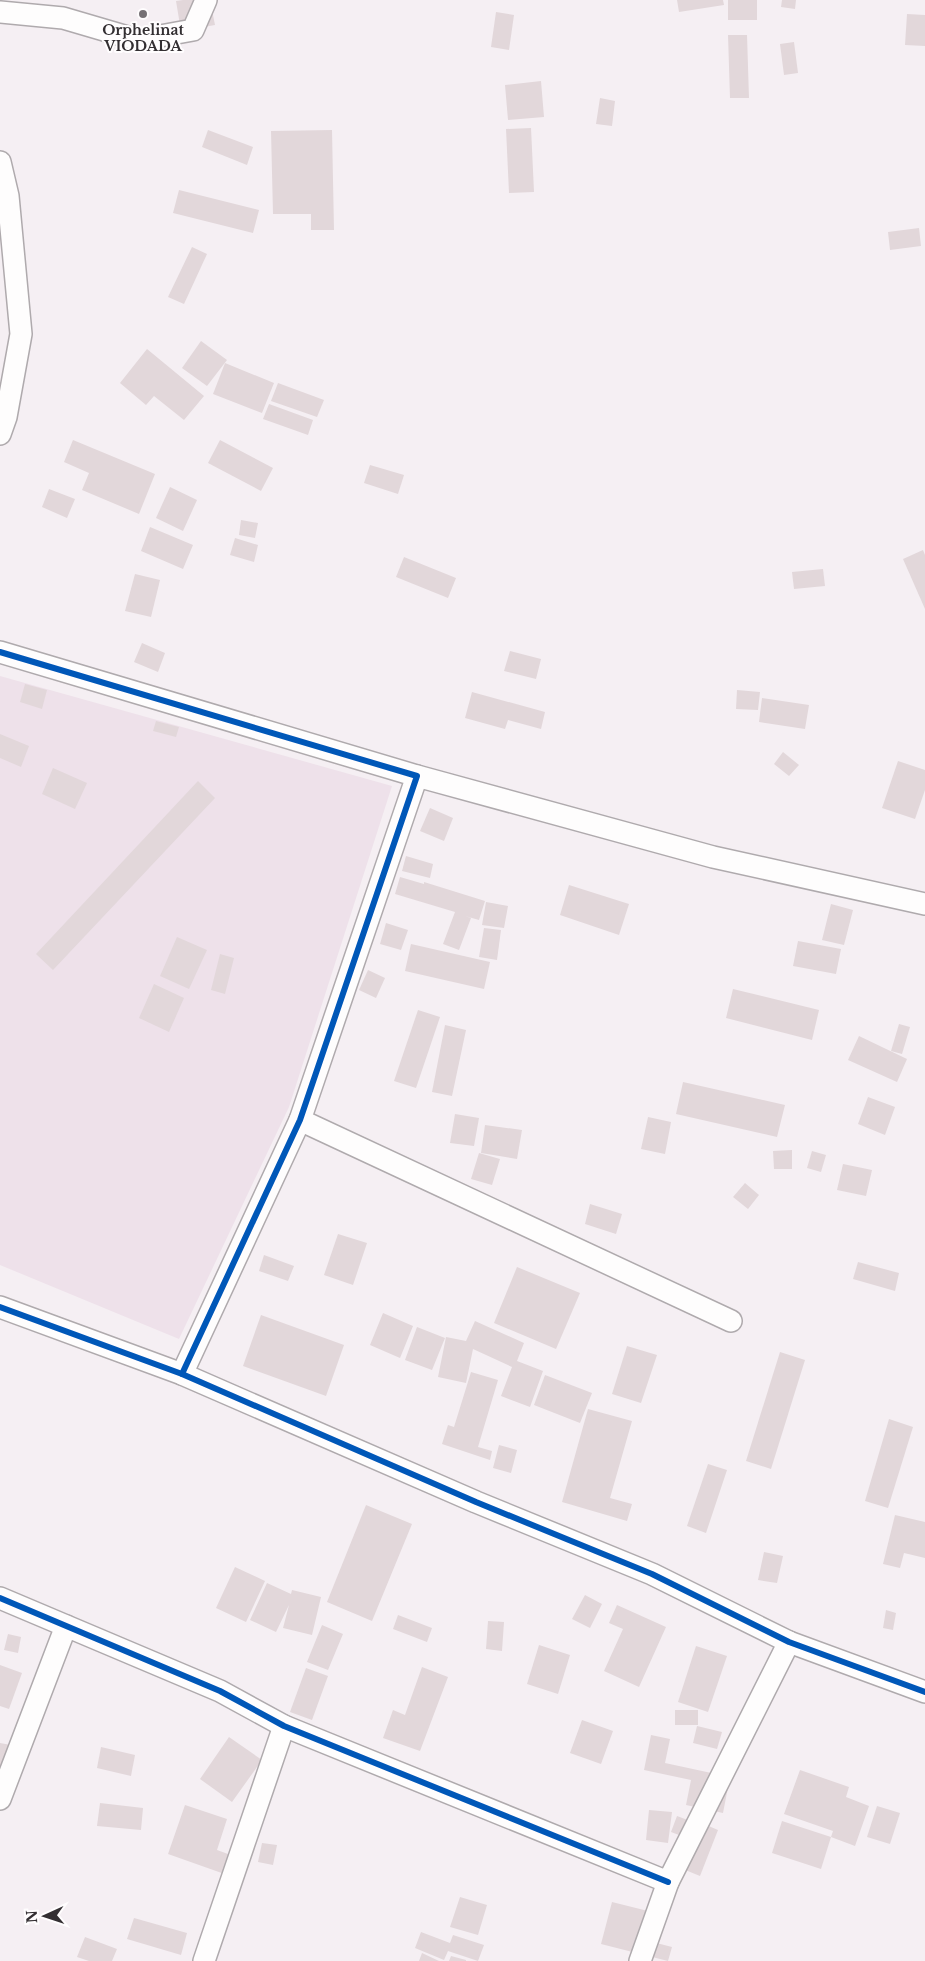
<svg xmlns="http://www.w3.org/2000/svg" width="925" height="1961" viewBox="0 0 925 1961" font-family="'Libre Baskerville',serif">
  <rect width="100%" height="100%" fill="#f5eff3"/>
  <path fill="#eee1ea" d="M0 676 392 786 289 1107 179 1339 0 1265Z"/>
  <g fill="#e2d7da">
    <path d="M183 0H210L215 25 181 31 176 1Z"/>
    <path d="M677 0H723L724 5 679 12Z"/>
    <rect x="728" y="0" width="29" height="20"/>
    <path d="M782 0H796L795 9 781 7Z"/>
    <path d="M496 12 514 15 509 50 491 47Z"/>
    <path d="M907 14 925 15V46L905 45Z"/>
    <path d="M728 35H747L749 98H730Z"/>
    <path d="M794 42 798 73 784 75 780 44Z"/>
    <path d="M541 81 544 117 508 120 505 85Z"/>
    <path d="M600 98 615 101 612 126 596 124Z"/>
    <path d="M531 128 534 192 509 193 506 129Z"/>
    <path d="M208 130 253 147 247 165 202 147Z"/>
    <path d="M332 130 334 230H311V214H273L271 131Z"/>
    <path d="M179 190 259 210 253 233 173 213Z"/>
    <path d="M919 228 921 246 890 250 888 232Z"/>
    <path d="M192 247 207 254 184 304 168 297Z"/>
    <path d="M201 341 227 360 207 386 182 368Z"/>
    <path d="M147 349 204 396 184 420 154 396 146 405 120 383Z"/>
    <path d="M225 363 274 383 262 413 213 394Z"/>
    <path d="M278 383 324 400 317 417 271 401Z"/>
    <path d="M269 404 313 420 308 435 263 419Z"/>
    <path d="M73 440 155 474 139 514 82 490 89 473 64 462Z"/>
    <path d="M220 440 273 468 261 491 208 463Z"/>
    <path d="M370 465 404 475 398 494 364 483Z"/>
    <path d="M170 487 197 500 183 531 156 518Z"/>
    <path d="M49 489 75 499 67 518 42 507Z"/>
    <path d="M241 520 258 523 255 538 239 535Z"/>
    <path d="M150 527 193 545 183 569 141 551Z"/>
    <path d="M235 538 258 545 254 562 230 555Z"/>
    <path d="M923 550 925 555V609L903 559Z"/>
    <path d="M404 557 456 578 448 598 396 577Z"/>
    <path d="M823 569 825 586 794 589 792 572Z"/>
    <path d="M135 574 160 580 151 617 125 611Z"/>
    <path d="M142 643 165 653 158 672 134 662Z"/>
    <path d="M510 651 541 659 536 679 504 671Z"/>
    <path d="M25 684 47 690 42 709 20 702Z"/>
    <path d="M737 690 760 692 758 710 736 709Z"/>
    <path d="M472 692 545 712 541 729 508 720 505 729 465 718Z"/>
    <path d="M762 698 809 705 805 729 759 722Z"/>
    <path d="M156 721 179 727 176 737 153 731Z"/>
    <path d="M0 734 29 746 21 767 0 758Z"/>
    <path d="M783 752 799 765 789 776 774 764Z"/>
    <path d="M898 761 925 770V790L915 819 882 808Z"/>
    <path d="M53 768 87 783 75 809 42 794Z"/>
    <path d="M198 781 215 798 53 970 36 954Z"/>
    <path d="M430 808 453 818 444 841 420 831Z"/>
    <path d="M406 856 433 864 430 878 402 871Z"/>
    <path d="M400 877 424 884V882L485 901 479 920 465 916 471 918 459 950 443 944 455 912 395 894Z"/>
    <path d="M569 885 629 904 619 935 560 915Z"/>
    <path d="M486 902 508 906 504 928 482 925Z"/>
    <path d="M831 904 853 910 844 945 822 940Z"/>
    <path d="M386 923 408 930 401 950 380 944Z"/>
    <path d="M484 928 501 930 497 960 479 957Z"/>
    <path d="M177 937 207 950 189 989 160 976Z"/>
    <path d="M798 941 841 949 836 974 793 966Z"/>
    <path d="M411 944 490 962 484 989 405 971Z"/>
    <path d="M220 954 234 958 225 994 211 990Z"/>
    <path d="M368 970 385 978 376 998 359 990Z"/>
    <path d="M154 984 184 998 169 1032 139 1018Z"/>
    <path d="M733 989 819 1010 812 1040 726 1018Z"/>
    <path d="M418 1010 440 1017 416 1088 394 1081Z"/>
    <path d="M899 1024 910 1027 902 1054 891 1051Z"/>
    <path d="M445 1025 466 1030 452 1096 432 1092Z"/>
    <path d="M859 1036 907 1059 897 1082 848 1060Z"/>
    <path d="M683 1082 785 1105 777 1137 676 1114Z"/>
    <path d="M868 1097 895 1107 885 1135 858 1124Z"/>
    <path d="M455 1114 479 1118 474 1146 450 1143Z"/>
    <path d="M648 1117 671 1122 665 1154 641 1149Z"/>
    <path d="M485 1125 522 1130 517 1159 481 1153Z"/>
    <path d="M792 1150V1169H774L773 1151Z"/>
    <path d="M812 1151 826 1155 821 1172 807 1168Z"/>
    <path d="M479 1153 500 1159 492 1185 471 1179Z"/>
    <path d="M843 1164 872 1170 866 1196 837 1190Z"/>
    <path d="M745 1183 759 1195 748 1209 733 1197Z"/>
    <path d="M590 1204 622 1214 616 1234 585 1224Z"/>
    <path d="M338 1234 367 1243 353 1285 324 1275Z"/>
    <path d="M264 1255 294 1266 288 1281 259 1271Z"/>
    <path d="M858 1262 899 1273 895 1291 853 1279Z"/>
    <path d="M517 1267 580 1293 556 1349 494 1323Z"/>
    <path d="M383 1313 413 1326 400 1358 370 1345Z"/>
    <path d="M261 1315 344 1345 326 1396 243 1366Z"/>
    <path d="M475 1321 524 1343 517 1361 543 1371 530 1407 501 1396 512 1367 473 1349 466 1383 438 1377 446 1337 466 1341Z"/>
    <path d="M417 1327 445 1338 432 1370 405 1360Z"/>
    <path d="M627 1346 657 1355 641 1403 612 1394Z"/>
    <path d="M780 1352 805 1360 771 1469 746 1461Z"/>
    <path d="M471 1372 498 1380 478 1447 492 1451 490 1460 442 1444 448 1425 454 1427Z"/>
    <path d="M545 1375 592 1393 580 1423 534 1405Z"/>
    <path d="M588 1409 632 1421 610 1498 632 1504 627 1521 562 1502Z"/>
    <path d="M889 1419 913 1427 888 1508 865 1501Z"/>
    <path d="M499 1445 517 1450 511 1473 493 1468Z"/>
    <path d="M708 1464 727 1470 706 1533 687 1526Z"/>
    <path d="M366 1505 412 1524 372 1621 327 1602Z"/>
    <path d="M895 1515 925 1522V1558L904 1553 900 1568 883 1564Z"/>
    <path d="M764 1552 783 1556 777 1583 758 1580Z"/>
    <path d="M235 1567 265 1581 246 1622 216 1608Z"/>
    <path d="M267 1583 291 1594 292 1590 321 1597 312 1635 283 1628 289 1605 276 1632 250 1620Z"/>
    <path d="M585 1595 602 1604 590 1628 572 1619Z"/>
    <path d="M617 1605 666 1627 639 1687 604 1671 623 1629 609 1623Z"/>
    <path d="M886 1610 896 1613 893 1630 883 1628Z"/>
    <path d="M398 1615 432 1628 427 1642 393 1629Z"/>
    <path d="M488 1621 504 1622 502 1651 486 1649Z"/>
    <path d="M322 1625 343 1634 328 1670 307 1662Z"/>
    <path d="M8 1634 21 1637 18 1653 4 1650Z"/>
    <path d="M539 1645 570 1655 558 1694 527 1684Z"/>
    <path d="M696 1646 727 1656 708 1712 678 1702Z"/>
    <path d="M0 1665 22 1673 9 1709 0 1706Z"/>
    <path d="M422 1667 448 1677 420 1751 383 1738 393 1710 405 1715Z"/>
    <path d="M306 1668 328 1676 312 1720 290 1712Z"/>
    <rect x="675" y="1710" width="23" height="15"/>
    <path d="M582 1720 613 1731 601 1764 570 1753Z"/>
    <path d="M697 1726 722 1732 717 1749 693 1743Z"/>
    <path d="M651 1735 670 1739 665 1763 730 1777 723 1813 686 1805 691 1780 644 1770Z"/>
    <path d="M229 1737 262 1760 232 1802 200 1779Z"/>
    <path d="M0 1743 11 1745 0 1779Z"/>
    <path d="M101 1747 135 1755 131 1776 97 1768Z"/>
    <path d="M800 1770 849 1787 846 1797 869 1806 855 1846 831 1837 833 1831 784 1814Z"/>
    <path d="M100 1803 143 1808 141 1830 97 1826Z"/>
    <path d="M185 1805 227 1819 217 1850 239 1858 233 1877 168 1854Z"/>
    <path d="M877 1806 900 1813 890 1844 867 1837Z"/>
    <path d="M649 1810 672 1812 668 1843 646 1840Z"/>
    <path d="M677 1816 701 1825 695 1841 671 1832Z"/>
    <path d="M782 1821 831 1837 821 1869 772 1853Z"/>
    <path d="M704 1824 718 1830 700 1876 673 1865Z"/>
    <path d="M262 1843 277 1845 273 1865 258 1862Z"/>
    <path d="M460 1897 487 1905 478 1935 450 1927Z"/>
    <path d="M612 1902 648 1911 641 1939 672 1947 668 1961 601 1944Z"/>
    <path d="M134 1918 187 1933 181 1955 127 1939Z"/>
    <path d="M421 1932 450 1943 453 1935 484 1945 478 1961 448 1951 444 1960 415 1948Z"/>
    <path d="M85 1937 117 1949 112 1961H89L77 1957Z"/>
    <path d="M422 1953 439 1961H419Z"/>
    <path d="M451 1956 466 1960V1961H449Z"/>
  </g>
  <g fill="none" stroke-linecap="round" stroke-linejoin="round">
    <defs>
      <g id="minor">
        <path d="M0 12 63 18 138 40 193 30 206 0"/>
        <path d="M0 162 8 196 21 334 6 417 0 434"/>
        <path d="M0 652 417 776 300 1120 182 1374"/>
        <path d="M417 776 713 857 925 904"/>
        <path d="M300 1120 731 1321"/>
        <path d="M0 1307 182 1374 476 1502 652 1574 789 1642 925 1692"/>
        <path d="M0 1598 220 1691 284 1726 668 1882"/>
        <path d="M0 1799 66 1626"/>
        <path d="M204 1961 284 1726"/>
        <path d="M640 1961 668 1882 789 1642"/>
      </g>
    </defs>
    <use href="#minor" stroke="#afaaad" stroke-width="24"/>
    <use href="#minor" stroke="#fefdfd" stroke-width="21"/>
    <defs>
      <g id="cycleway">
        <path d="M0 652 417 776 300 1120 182 1374"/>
        <path d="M0 1307 182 1374 476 1502 652 1574 789 1642 925 1692"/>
        <path d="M0 1598 220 1691 284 1726 668 1882"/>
      </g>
    </defs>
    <use href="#cycleway" stroke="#fffdfe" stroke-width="9"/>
    <use href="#cycleway" stroke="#0057b8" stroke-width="6"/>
  </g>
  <circle fill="#777276" stroke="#fffdfe" stroke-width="2" cx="143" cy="14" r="5"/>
  <g text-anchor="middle" stroke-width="4" stroke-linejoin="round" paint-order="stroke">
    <g font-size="14" font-weight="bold" fill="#332f32" stroke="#fffdfe">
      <text x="143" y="35">Orphelinat<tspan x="143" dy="16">VIODADA</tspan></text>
    </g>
  </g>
  <g transform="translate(45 1916) rotate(267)" stroke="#fffdfe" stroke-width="4" paint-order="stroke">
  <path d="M0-4L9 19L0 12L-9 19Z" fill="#332f32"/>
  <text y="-8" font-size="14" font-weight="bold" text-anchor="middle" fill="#332f32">N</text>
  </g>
</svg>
